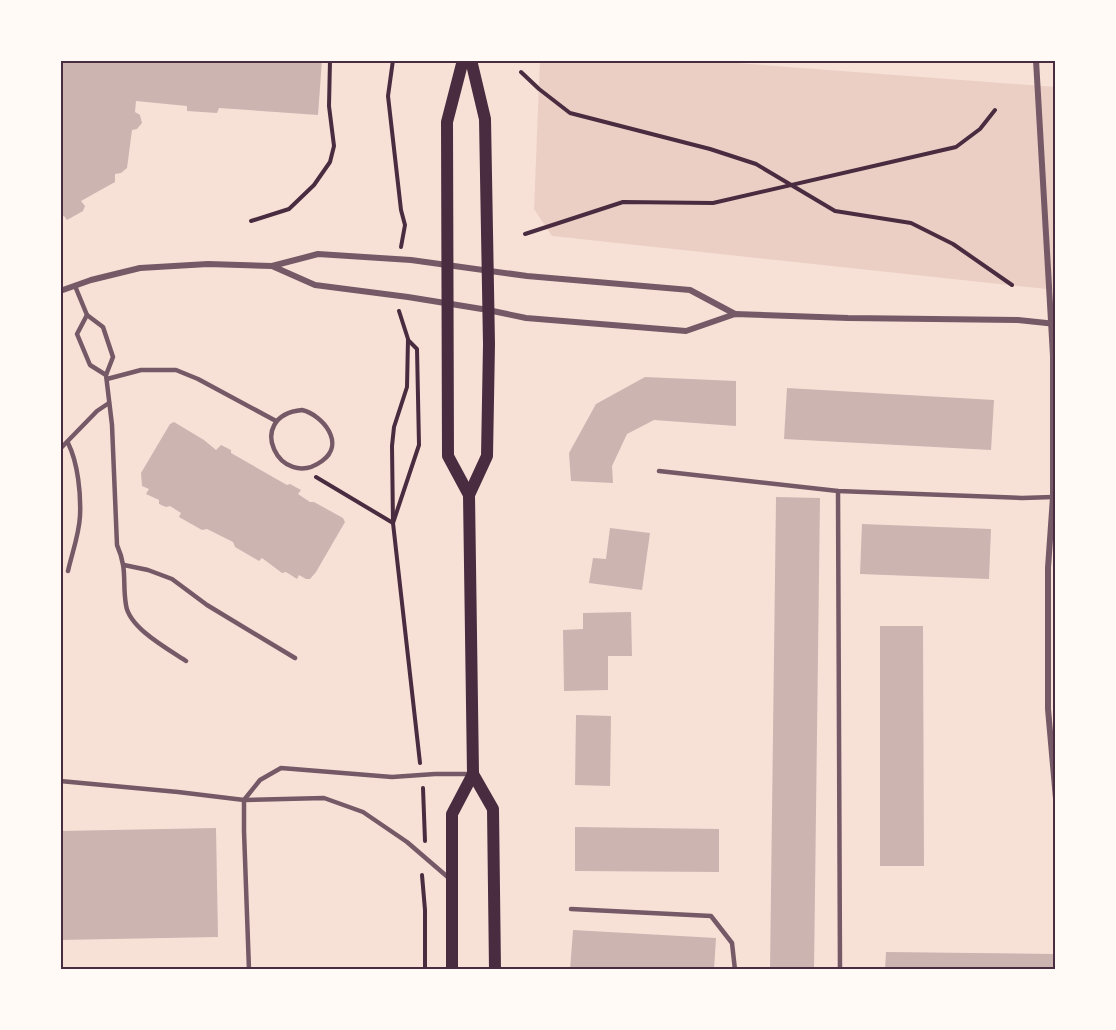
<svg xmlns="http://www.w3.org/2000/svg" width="1116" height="1030" viewBox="0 0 1116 1030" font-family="'Sofia Sans Condensed',sans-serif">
  <rect width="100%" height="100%" fill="#f7e1d7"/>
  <path fill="#ebcfc5" d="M540 60H697L1056 87V290L552 236 534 209Z"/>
  <g fill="#ccb4b1">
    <path d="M60 60H322L318 115 219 108 217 113 187 111V106L136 101 135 112 140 115 142 123 137 129 132 130 127 168 121 173 115 174V182L81 201 85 206 83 211 67 220 64 216 60 218Z"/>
    <path d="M645 377 736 381V426L654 420 627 434 612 466 613 483 571 481 569 453 596 404Z"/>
    <path d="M787 388 994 400 991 450 784 439Z"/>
    <path d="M174 422 204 440 216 450 221 445 231 450V453L287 485 290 484 301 490 298 494 310 502H314L343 518 345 522 316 572 310 579H306L299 575 297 579 286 572 282 573 262 558 259 561 235 547 233 542 207 529 202 530 179 517 181 513 170 506 166 507 159 504V500L146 494 149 489 142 486 141 473 170 424Z"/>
    <path d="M776 497 820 498 814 970H770Z"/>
    <path d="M862 524 991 529 989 579 860 574Z"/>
    <path d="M610 528 650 533 642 590 589 583 593 558 606 559Z"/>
    <path d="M631 612 632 656H608V690L564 691 563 630 583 629V613Z"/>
    <path d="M880 626H923L924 866H880Z"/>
    <path d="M576 715 611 716 610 786 575 785Z"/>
    <path d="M575 827 719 829V872L575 871Z"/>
    <path d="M216 828 218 937 60 940V831Z"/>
    <path d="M573 930 716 938 714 970H570Z"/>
    <path d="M886 952 1056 954V970H885Z"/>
  </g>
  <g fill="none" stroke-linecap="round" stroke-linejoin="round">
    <g stroke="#4a2c40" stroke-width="4">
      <path d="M393 60 388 96 401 210 405 225 401 247"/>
      <path d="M521 72 539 89 570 113 710 149 756 164 835 211 911 223 953 244 1012 285"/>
      <path d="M251 221 289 209 314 185 330 162 334 146 329 106 330 60"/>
      <path d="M525 234 623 202 713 203 956 147 980 129 995 110"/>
      <path d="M399 311 408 339 407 387 394 427 392 446 393 523 420 763"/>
      <path d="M316 477 393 523 419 445 417 349 408 340"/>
      <path d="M423 788 425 841"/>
      <path d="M422 875 425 910V970"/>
    </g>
    <g stroke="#755966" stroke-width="4.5">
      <path d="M75 286 87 315 103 327 113 357 106 375 112 425 117 545C128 570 122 582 126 605 129 628 168 649 186 661"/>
      <path d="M87 315 77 334 90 365 106 375"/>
      <path d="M107 379 141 370H176L198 379 276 421"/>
      <path d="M302 410C323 415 346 444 322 461 280 492 243 416 302 410Z"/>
      <path d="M68 443C78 463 81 494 80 516 79 535 72 553 68 571"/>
      <path d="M60 449 97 411 109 403"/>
      <path d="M659 471 838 491 1022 498 1053 497"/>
      <path d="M838 491 840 970"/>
      <path d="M124 565 148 570 172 579 207 605 295 658"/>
      <path d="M60 781 178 792 244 800 324 798 363 812 407 842 450 879"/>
      <path d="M571 909 711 916 732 943 735 970"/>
      <path d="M249 970 244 831V800L260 780 281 768 392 777 435 774H470"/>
    </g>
    <g stroke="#755966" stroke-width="6">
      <path d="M1036 60 1053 356V497L1048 568V709L1056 799"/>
      <path d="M272 266 315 285 408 297 488 310 526 318 686 331 735 314 848 318 1018 320 1056 324"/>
      <path d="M60 291 91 280 140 268 208 264 272 266 318 254 411 260 527 276 690 290 735 314"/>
    </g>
    <g stroke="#4a2c40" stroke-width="12">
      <path d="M463 60 447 122 448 456 469 495"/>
      <path d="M473 774 493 809 495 970"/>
      <path d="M452 970V814L473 774 469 495 487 456 489 344 485 119 471 60"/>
    </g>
  </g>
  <rect width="1116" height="1030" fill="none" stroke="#fffaf5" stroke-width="123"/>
  <rect x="62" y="62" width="992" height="906" fill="none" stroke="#4a2c40" stroke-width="2"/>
</svg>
